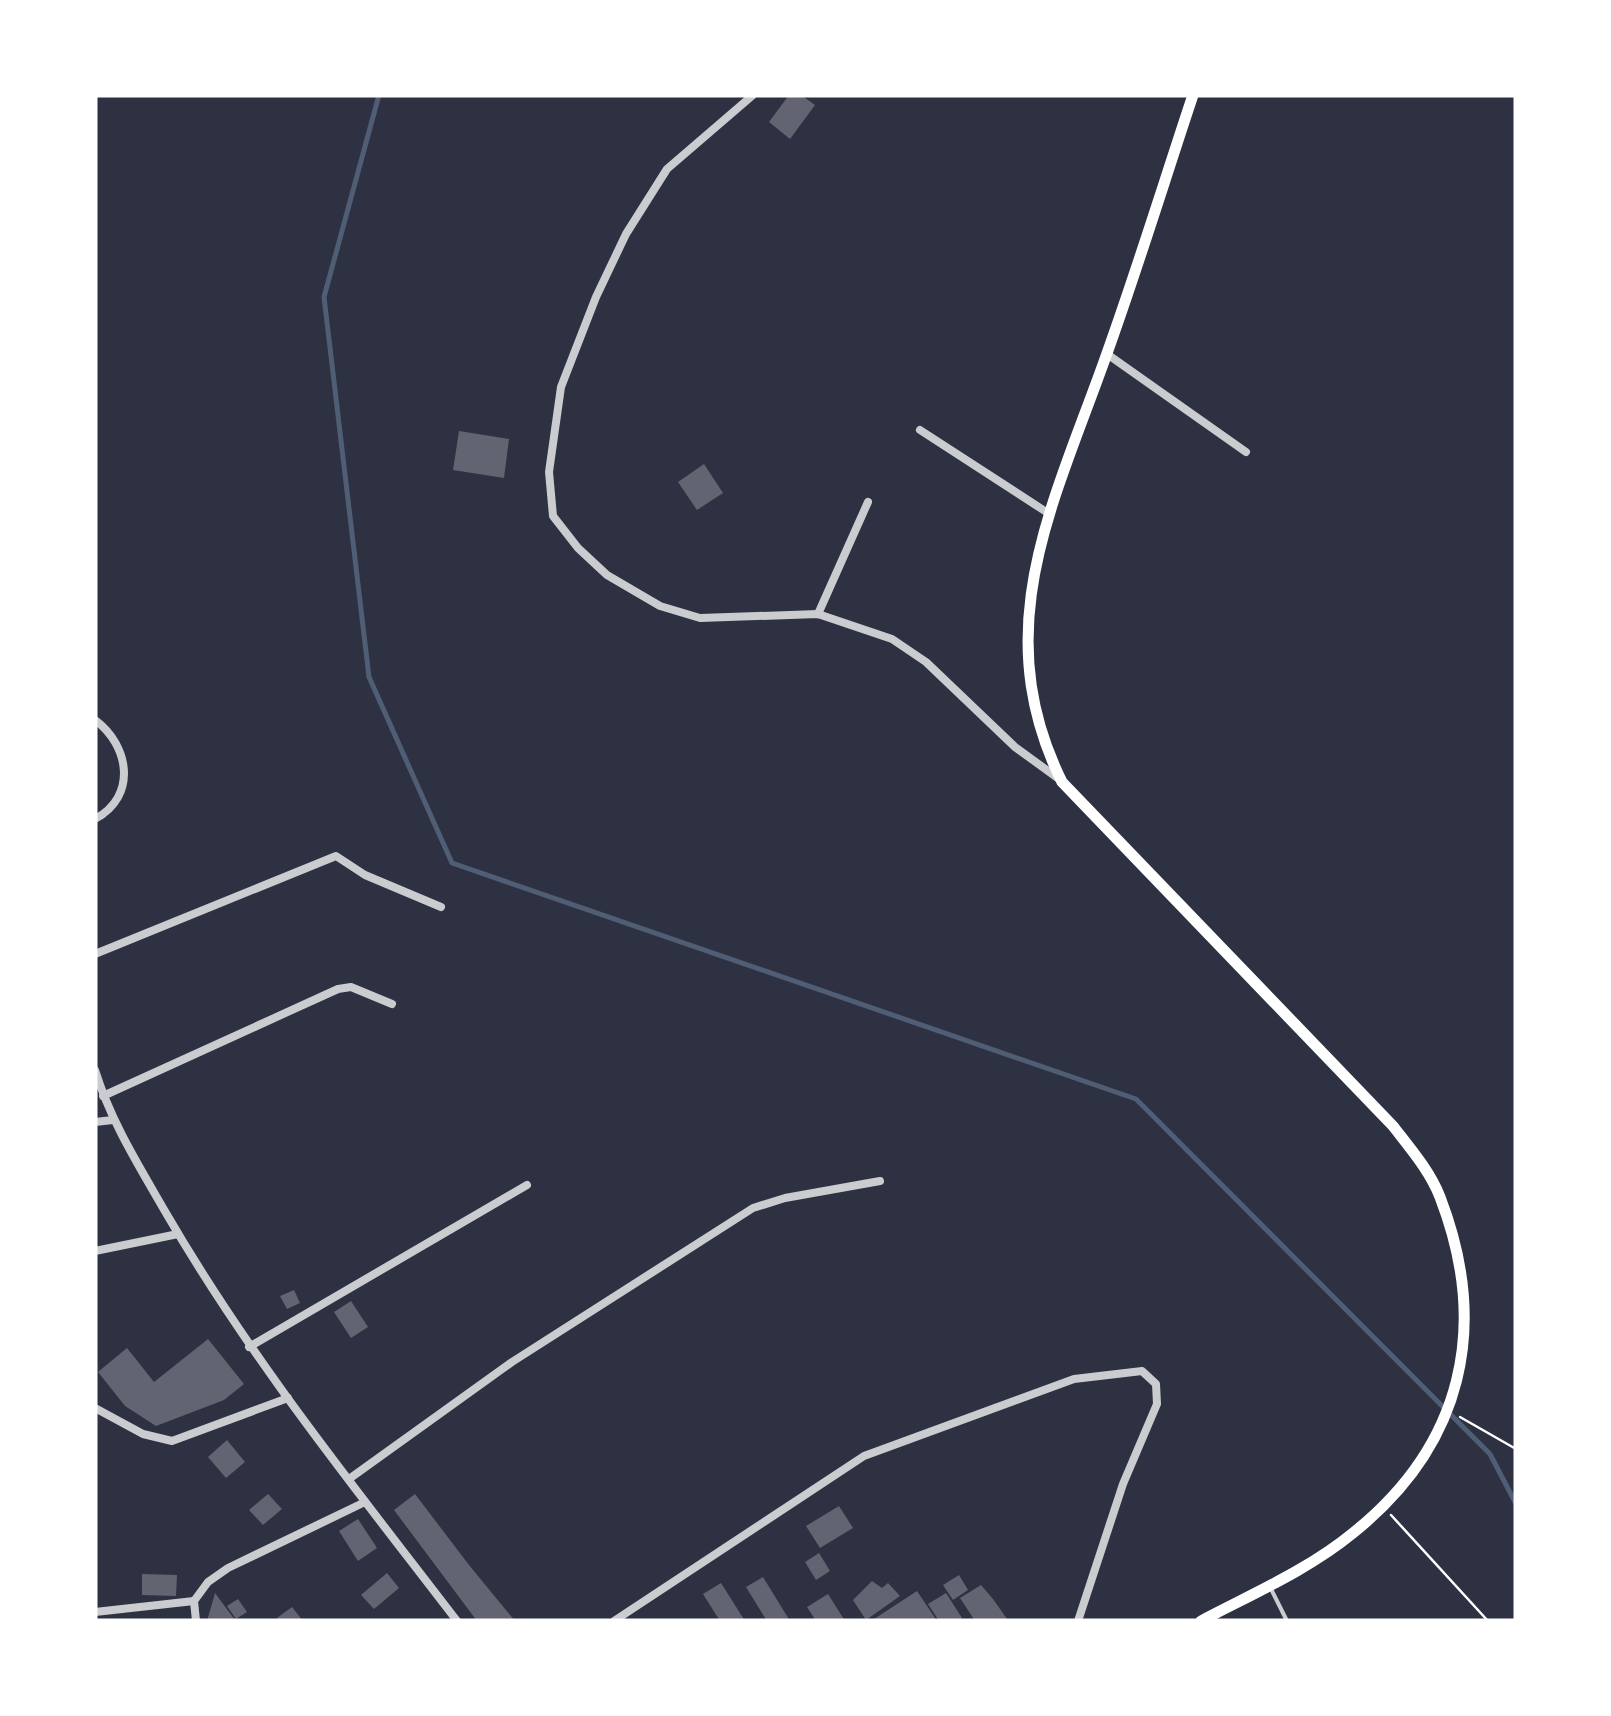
<svg xmlns="http://www.w3.org/2000/svg" width="1611" height="1716" viewBox="0 0 1611 1716" font-family="Roboto,sans-serif">
  <rect width="100%" height="100%" fill="#2d3142"/>
  <g fill="none" stroke-linecap="round" stroke-linejoin="round">
    <path stroke="#4f5d75" stroke-width="5" d="M379 95 324 297 369 677 452 863 1136 1099 1490 1454 1516 1504"/>
  </g>
  <g fill="#626471">
    <path d="M789 95H801L815 105 790 139 769 122Z"/>
    <path d="M459 431 509 439 504 478 453 470Z"/>
    <path d="M704 464 723 493 697 510 678 482Z"/>
    <path d="M294 1290 300 1303 287 1309 280 1296Z"/>
    <path d="M351 1301 368 1327 351 1338 334 1312Z"/>
    <path d="M208 1339 244 1384 224 1400 156 1426 125 1406 98 1372 127 1348 154 1382Z"/>
    <path d="M227 1440 245 1462 226 1478 208 1457Z"/>
    <path d="M268 1494 282 1509 263 1525 249 1510Z"/>
    <path d="M415 1494 469 1565 515 1621H477L394 1510Z"/>
    <path d="M839 1506 853 1528 820 1548 806 1526Z"/>
    <path d="M358 1519 377 1548 358 1561 339 1531Z"/>
    <path d="M819 1553 830 1571 816 1580 805 1562Z"/>
    <path d="M387 1573 399 1588 374 1609 361 1595Z"/>
    <path d="M142 1574 177 1575 176 1596 142 1595Z"/>
    <path d="M959 1575 968 1590 953 1600 943 1585Z"/>
    <path d="M763 1577 790 1621H767L746 1587Z"/>
    <path d="M872 1581 882 1588 888 1583 900 1596 866 1620 853 1600Z"/>
    <path d="M721 1583 745 1621H720L703 1594Z"/>
    <path d="M981 1585 993 1599 1007 1619 975 1621 960 1598Z"/>
    <path d="M917 1591 937 1621H871Z"/>
    <path d="M215 1593 235 1620 207 1621Z"/>
    <path d="M946 1593 962 1618 958 1621H939L928 1604Z"/>
    <path d="M828 1594 845 1621H816L807 1607Z"/>
    <path d="M238 1599 247 1612 236 1619 227 1606Z"/>
    <path d="M292 1607 303 1621H279L277 1618Z"/>
  </g>
  <g fill="none" stroke-linecap="round" stroke-linejoin="round">
    <g stroke="#fff" stroke-width="2.5">
      <path d="M1460 1417 1516 1449"/>
      <path d="M1391 1515 1488 1621"/>
    </g>
    <path stroke="#caccd0" stroke-width="4" d="M1271 1589 1287 1621"/>
    <g stroke="#caccd0" stroke-width="8">
      <path d="M753 95 667 169 626 234 596 297 561 387 549 472 553 516 578 548 607 575 660 606 700 618 818 614 892 639 926 662 1015 747 1059 779"/>
      <path d="M1107 354 1246 452"/>
      <path d="M920 430 1048 513"/>
      <path d="M818 614 868 502"/>
      <path d="M95 720C129 745 138 796 95 819"/>
      <path d="M95 954 336 856 365 875 441 907"/>
      <path d="M95 1070C111 1122 139 1166 166 1213 250 1358 355 1488 457 1621"/>
      <path d="M103 1096 338 989 351 987 392 1004"/>
      <path d="M95 1122 113 1120"/>
      <path d="M95 1251 178 1234"/>
      <path d="M249 1347 527 1185"/>
      <path d="M95 1408 143 1434 172 1441 288 1398"/>
      <path d="M349 1479 512 1362 753 1208 785 1198 880 1181"/>
      <path d="M194 1601 208 1582 228 1568 365 1502"/>
      <path d="M194 1601 196 1621"/>
      <path d="M95 1612 194 1601"/>
      <path d="M614 1621 864 1456 1074 1379 1142 1371 1156 1384 1157 1404 1123 1484 1078 1621"/>
    </g>
    <path stroke="#fff" stroke-width="11" d="M1193 95C1164 182 1137 270 1106 356 1054 503 986 628 1062 782L1393 1126C1410 1148 1430 1171 1440 1197 1490 1327 1463 1445 1353 1533 1308 1570 1252 1594 1201 1621"/>
  </g>
  <rect width="1611" height="1716" fill="none" stroke="#ffffff" stroke-width="195"/>
</svg>
